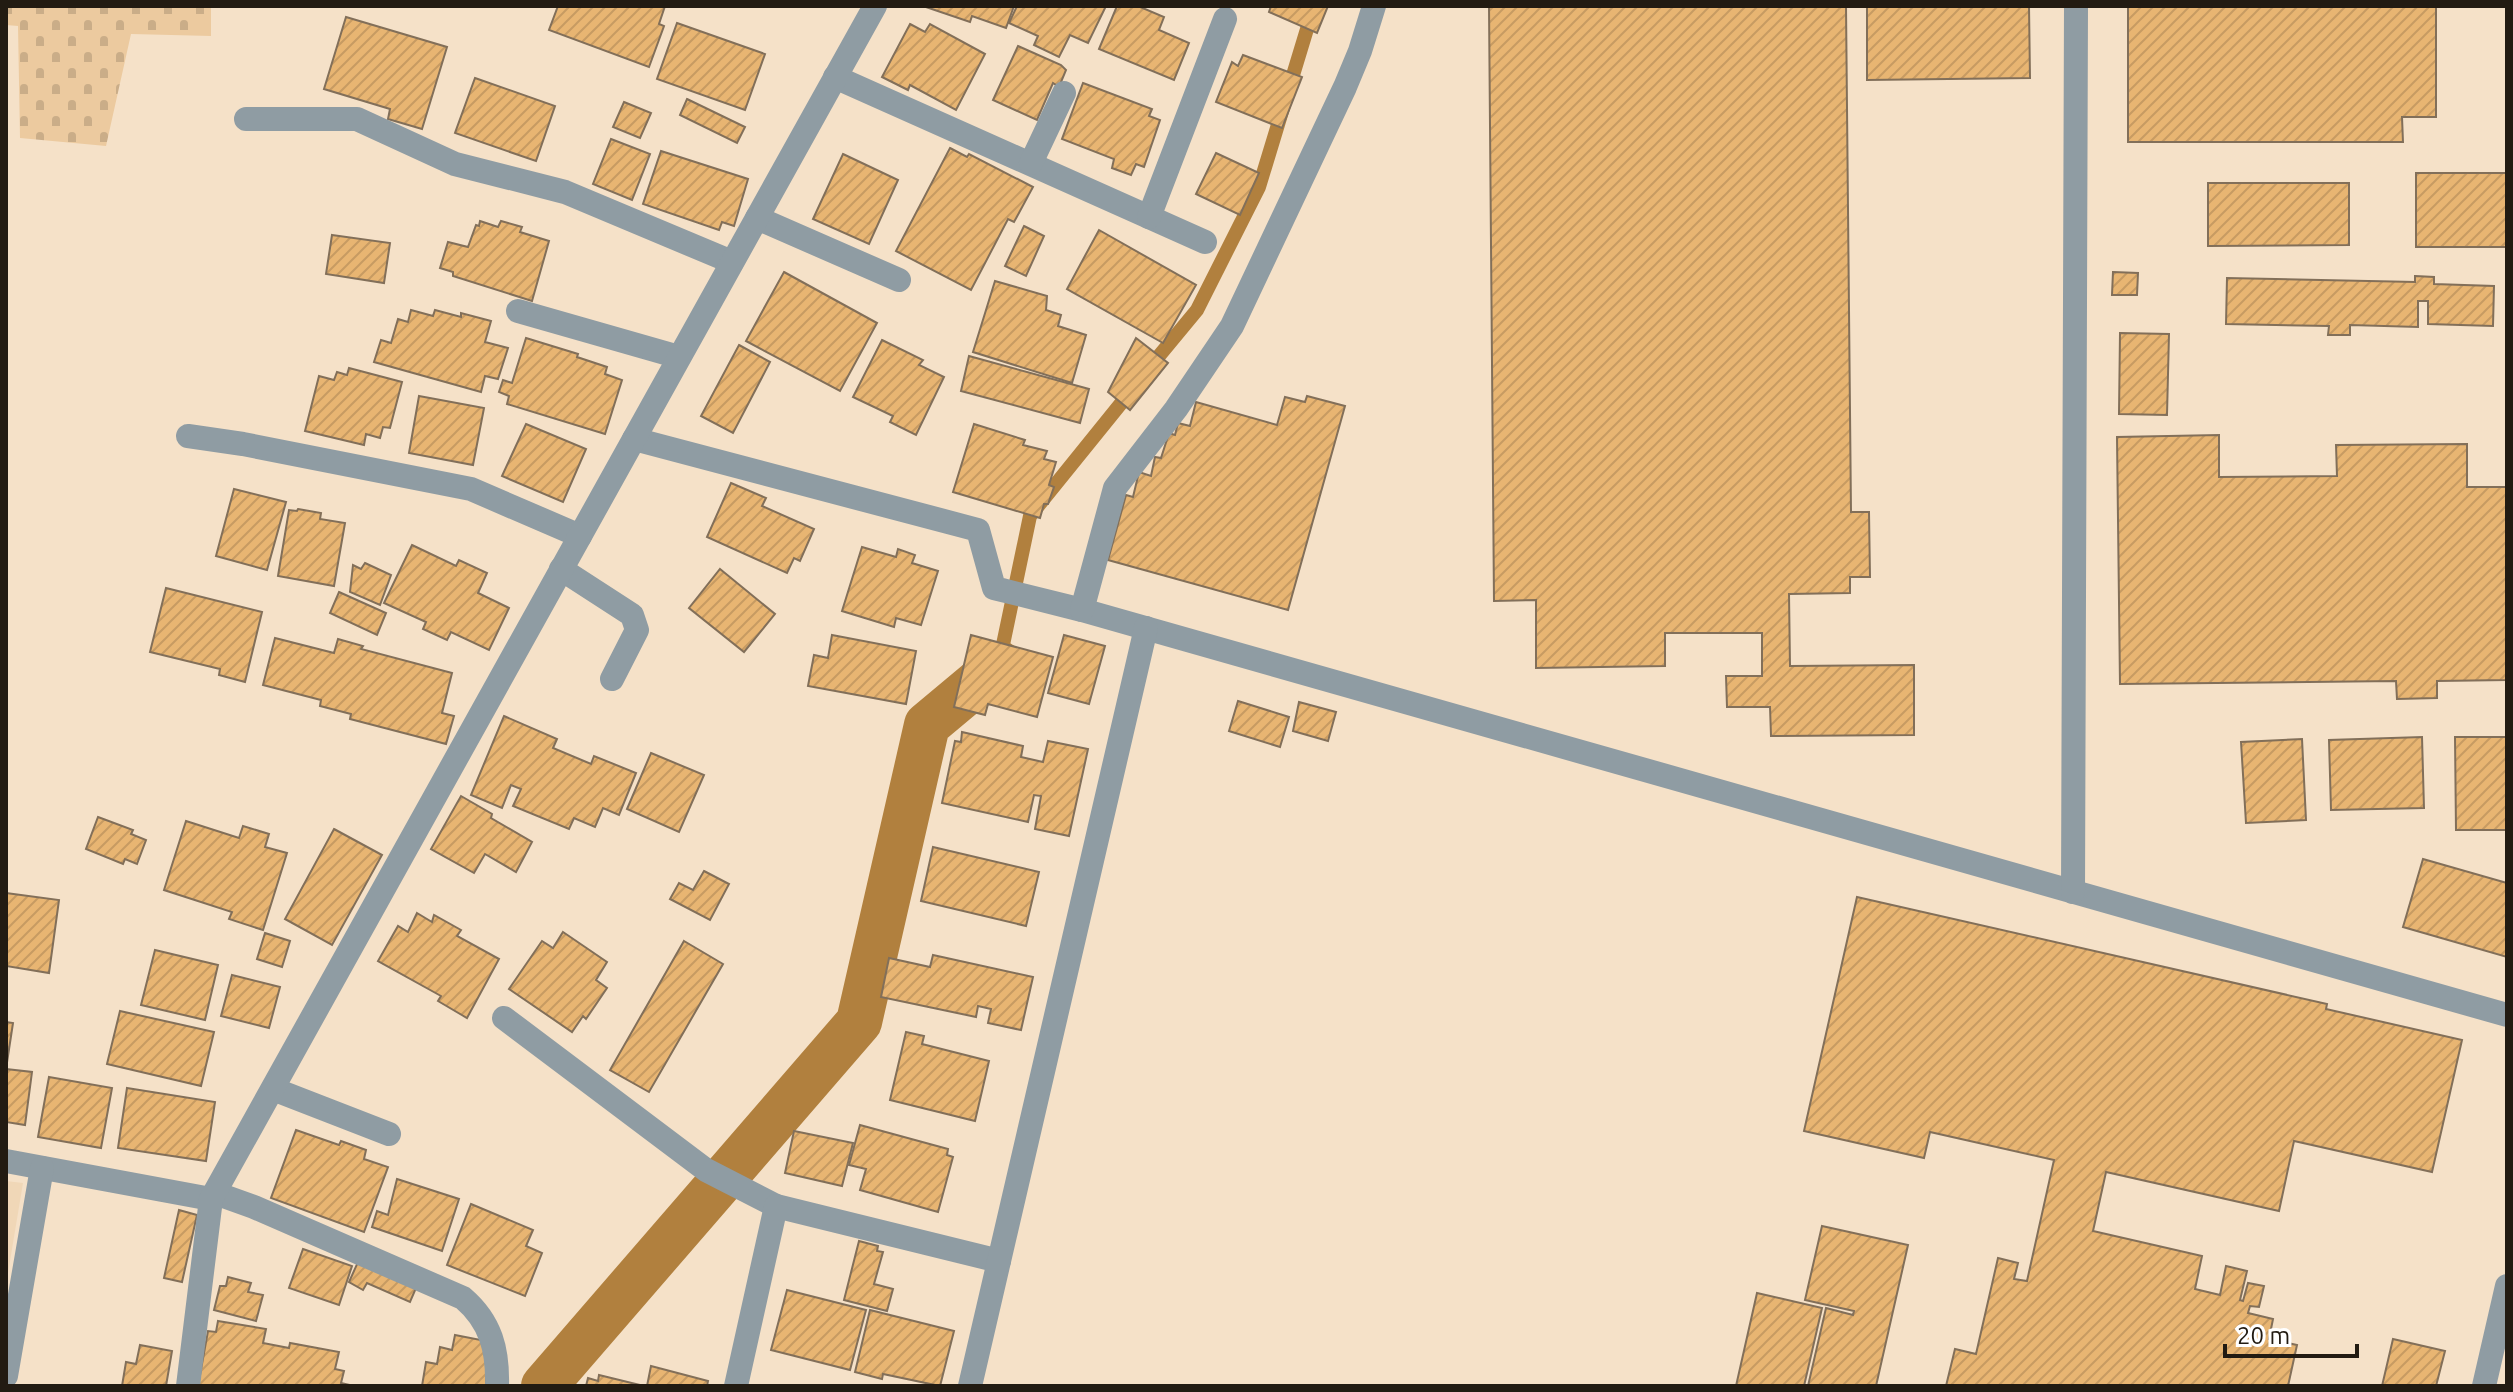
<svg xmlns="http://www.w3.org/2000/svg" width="2513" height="1392" viewBox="0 0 2513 1392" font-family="Ubuntu,sans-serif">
  <defs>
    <pattern id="cemetery-stones" width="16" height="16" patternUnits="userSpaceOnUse" patternTransform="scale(2)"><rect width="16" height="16" fill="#ecca9f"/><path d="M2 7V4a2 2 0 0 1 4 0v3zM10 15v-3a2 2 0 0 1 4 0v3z" fill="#caad88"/></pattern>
    <pattern id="building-hatch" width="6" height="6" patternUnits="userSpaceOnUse" patternTransform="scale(2)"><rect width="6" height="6" fill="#e8b572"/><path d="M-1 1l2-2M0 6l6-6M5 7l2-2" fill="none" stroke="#c79b62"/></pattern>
  </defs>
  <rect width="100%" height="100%" fill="#f5e1c8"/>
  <path fill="#f0d7b7" d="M6 1181 23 1183 6 1285Z"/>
  <path fill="url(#cemetery-stones)" d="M6 6H211V36L131 34 106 146 20 138 18 26 6 25Z"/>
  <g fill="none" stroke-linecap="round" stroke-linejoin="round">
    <g stroke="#b1803e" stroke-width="14">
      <path d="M1149 368 1197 310 1259 187 1314 6"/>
      <path d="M1000 659 1030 516 1131 391"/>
    </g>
    <path stroke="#b1803e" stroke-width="46" d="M544 1386 859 1022 927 725 1000 664"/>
  </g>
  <g fill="url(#building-hatch)" stroke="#826f59" stroke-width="2">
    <path d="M558 6H665L659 24 664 26 649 67 549 30Z"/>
    <path d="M923 6H1014L1006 28 972 16 970 22Z"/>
    <path d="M1017 6H1106L1088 43 1070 35 1059 57 1034 45 1038 36 1009 23Z"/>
    <path d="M1117 6H1138L1164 17 1159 30 1189 43 1174 80 1099 49Z"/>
    <path d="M1271 6H1328L1317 33 1269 12Z"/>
    <path d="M1489 6H1846L1851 512H1869L1870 577H1850V593L1789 594 1790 666 1914 665V735L1771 736 1770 707H1727L1726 676H1762V633H1665V666L1536 668V600L1494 601Z"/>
    <path d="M1867 6H2029L2030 78 1867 80Z"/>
    <path d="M2128 6H2436V117H2402L2403 142H2128Z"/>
    <path d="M346 17 447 47 422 129 388 119 390 109 324 89Z"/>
    <path d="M677 23 765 54 745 110 657 79Z"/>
    <path d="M910 24 925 32 930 24 985 54 956 110 910 85 908 90 882 77Z"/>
    <path d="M1018 46 1061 65 1066 70 1059 87 1053 83 1037 120 993 100Z"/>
    <path d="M1243 55 1302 77 1282 128 1216 102 1232 62 1238 66Z"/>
    <path d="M475 78 555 106 536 161 455 133Z"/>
    <path d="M1083 83 1152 109 1149 116 1160 120 1144 167 1136 164 1131 175 1112 168 1114 159 1062 139Z"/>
    <path d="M687 99 745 127 737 143 680 115Z"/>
    <path d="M624 102 651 113 640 138 613 127Z"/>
    <path d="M611 139 650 154 632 200 593 184Z"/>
    <path d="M950 148 967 157 969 154 1033 187 1014 222 1008 219 971 290 896 251Z"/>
    <path d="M661 151 748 179 734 226 722 222 719 230 643 204Z"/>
    <path d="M1216 153 1259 173 1240 215 1196 194Z"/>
    <path d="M843 154 898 180 869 244 813 219Z"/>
    <rect x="2416" y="173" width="91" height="74"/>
    <path d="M2208 183H2349V245L2208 246Z"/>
    <path d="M480 221 498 227 501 221 522 227 520 232 549 241 532 301 453 276V272L440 268 448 242 468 247 476 225 479 226Z"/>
    <path d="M1024 226 1044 236 1026 276 1005 266Z"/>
    <path d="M1099 230 1196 285 1163 343 1067 289Z"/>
    <path d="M332 235 390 243 384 283 326 274Z"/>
    <path d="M784 272 877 323 840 391 746 341Z"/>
    <path d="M2113 272 2138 273 2137 295H2112Z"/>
    <path d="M2415 276 2434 277V284L2494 286 2493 326 2428 324V301H2418V327L2350 325V335H2328L2329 326 2226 324 2227 278 2415 282Z"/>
    <path d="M995 281 1047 296 1046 310 1061 315 1058 326 1086 335 1072 383 973 352Z"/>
    <path d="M411 310 433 316 435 310 461 317V313L491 321 485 342 508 348 498 379 485 376 481 392 374 362 381 340 391 343 398 319 408 322Z"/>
    <path d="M2120 333 2169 334 2167 415 2119 414Z"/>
    <path d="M526 338 578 354 577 357 607 367 605 374 622 380 605 434 507 404 509 396 499 392 503 380 512 383Z"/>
    <path d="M1136 338 1168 363 1130 410 1108 392Z"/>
    <path d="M882 340 923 360 919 365 944 377 916 435 890 422 893 416 853 397Z"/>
    <path d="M739 345 770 362 733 433 701 416Z"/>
    <path d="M969 356 1089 389 1080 423 961 391Z"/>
    <path d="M349 368 402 382 390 428 383 427 380 438 366 434 364 445 305 431 319 376 334 380 337 372 347 375Z"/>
    <path d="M419 396 484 408 473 465 409 453Z"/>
    <path d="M1307 396 1345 406 1288 610 1108 560 1126 495 1133 497 1139 472 1151 476 1155 457 1161 458 1169 433 1175 435 1178 423 1190 426 1196 402 1277 425 1285 397 1305 402Z"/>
    <path d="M526 424 586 449 563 502 502 476Z"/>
    <path d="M974 424 1025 440 1023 445 1047 451 1044 459 1056 462 1049 485 1054 487 1048 504H1044L1040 518 953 492Z"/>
    <path d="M2219 435V477L2337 476 2336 445 2467 444V487H2507V680L2437 681V698L2397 699 2396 681 2120 684 2117 437Z"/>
    <path d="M731 483 766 498 762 506 814 529 800 561 794 558 787 573 707 537Z"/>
    <path d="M234 489 286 502 267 570 216 556Z"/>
    <path d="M298 509 321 513 320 519 345 523 334 586 278 576 289 510 297 511Z"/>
    <path d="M412 545 456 566 459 560 487 573 478 593 509 608 489 650 451 632 447 640 423 629 426 622 384 603Z"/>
    <path d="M862 547 896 557 898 549 915 555 912 563 938 571 921 625 896 618 894 627 842 611Z"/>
    <path d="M365 563 391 575 380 605 350 592 353 565 361 569Z"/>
    <path d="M720 569 775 614 744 652 689 608Z"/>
    <path d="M166 588 262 612 245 682 219 675 220 669 150 652Z"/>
    <path d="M339 592 386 613 377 635 330 613Z"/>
    <path d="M832 635 916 651 906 704 808 686 814 655 828 658Z"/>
    <path d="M971 635 1053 657 1037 717 988 704 985 715 954 707Z"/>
    <path d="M1064 635 1105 646 1089 704 1048 693Z"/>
    <path d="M275 638 334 653 338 639 363 646 361 649 452 673 442 713 454 716 446 744 350 719 351 714 320 706 321 700 263 685Z"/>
    <path d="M1238 701 1289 717 1280 747 1229 731Z"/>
    <path d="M1299 702 1336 712 1328 741 1293 731Z"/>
    <path d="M504 716 557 739 553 748 591 764 594 756 636 773 619 815 603 808 595 827 574 818 569 829 513 806 521 789 511 785 502 808 471 795Z"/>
    <path d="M962 732 1023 746 1021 757 1043 762 1048 741 1088 749 1069 836 1035 829 1041 796 1034 795 1028 822 942 803 955 741 961 742Z"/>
    <path d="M2422 737 2424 808 2331 810 2329 740Z"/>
    <path d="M2455 737H2507V830H2456Z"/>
    <path d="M2302 739 2306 820 2246 823 2241 742Z"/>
    <path d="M651 753 704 775 679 832 627 809Z"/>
    <path d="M461 796 492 814 491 818 532 842 516 872 485 854 474 873 431 849Z"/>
    <path d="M98 817 133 830 131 834 146 840 137 864 125 859 123 864 86 849Z"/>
    <path d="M186 821 239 838 243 826 269 834 265 847 287 853 263 930 229 919 232 912 164 890Z"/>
    <path d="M334 829 382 855 332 945 285 919Z"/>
    <path d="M933 847 1039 872 1026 926 921 901Z"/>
    <path d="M2423 859 2507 883V957L2403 927Z"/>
    <path d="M704 871 729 884 710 920 670 899 679 883 693 890Z"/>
    <path d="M6 893 59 900 49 973 6 966Z"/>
    <path d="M1857 897 2327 1004 2326 1009 2462 1040 2432 1172 2294 1141 2279 1211 2106 1172 2093 1231 2202 1256 2195 1289 2220 1295 2226 1266 2247 1271 2240 1300 2243 1301 2248 1283 2264 1286 2259 1307 2250 1306 2248 1313 2273 1319 2269 1339 2297 1345 2288 1386H1946L1955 1349 1976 1354 1998 1258 2018 1263 2014 1279 2027 1281 2054 1160 1930 1132 1924 1158 1804 1131Z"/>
    <path d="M417 913 432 922 434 915 461 930 457 936 499 959 467 1018 438 1001 441 996 378 961 398 926 408 932Z"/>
    <path d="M563 932 607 962 596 980 607 988 586 1019 583 1016 572 1032 509 989 542 941 553 948Z"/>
    <path d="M265 933 290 941 282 967 257 959Z"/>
    <path d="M684 941 723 964 649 1092 610 1070Z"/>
    <path d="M155 950 218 965 205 1020 141 1005Z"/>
    <path d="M933 955 1033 977 1021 1030 988 1023 991 1009 978 1006 976 1017 881 997 889 958 930 967Z"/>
    <path d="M232 975 280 987 269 1028 221 1016Z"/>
    <path d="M120 1011 214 1032 201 1086 107 1064Z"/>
    <path d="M6 1022 13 1023 6 1069Z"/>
    <path d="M906 1032 924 1036 922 1044 989 1061 975 1121 890 1100Z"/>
    <path d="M6 1069 32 1072 25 1125 6 1122Z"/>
    <path d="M49 1077 112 1088 101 1148 38 1137Z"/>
    <path d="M127 1088 215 1102 206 1161 118 1148Z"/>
    <path d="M860 1125 948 1149 947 1155 953 1157 938 1212 860 1190 866 1169 849 1165Z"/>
    <path d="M296 1130 339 1145 341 1141 366 1150 364 1159 388 1167 364 1232 271 1198Z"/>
    <path d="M794 1131 853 1143 842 1186 785 1173Z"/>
    <path d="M397 1179 459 1199 442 1251 372 1227 377 1211 388 1215Z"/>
    <path d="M471 1204 533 1230 526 1246 542 1253 525 1296 447 1265Z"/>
    <path d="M179 1210 197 1215 182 1282 164 1278Z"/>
    <path d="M1822 1226 1908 1245 1876 1386H1808L1826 1308 1853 1315 1854 1311 1805 1300Z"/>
    <path d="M859 1241 878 1246 877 1251 883 1252 874 1284 893 1289 887 1311 844 1300Z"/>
    <path d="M303 1249 352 1266 339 1305 289 1288Z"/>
    <path d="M358 1262 416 1288 410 1302 367 1283 363 1290 349 1282Z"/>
    <path d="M228 1277 251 1283 248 1292 263 1295 256 1321 214 1310 220 1286H226Z"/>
    <path d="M787 1290 866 1310 850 1370 771 1350Z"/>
    <path d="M1757 1293 1822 1308 1804 1386H1736Z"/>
    <path d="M870 1310 954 1331 940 1386 883 1374 882 1379 855 1372Z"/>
    <path d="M218 1321 266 1329 263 1343 289 1348 290 1343 339 1352 335 1369 344 1371 341 1383 354 1386H198L208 1331 216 1332Z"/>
    <path d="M455 1335 486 1341V1386H422L426 1362 437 1364 440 1347 452 1350Z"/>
    <path d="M2393 1339 2445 1351 2436 1386H2382Z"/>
    <path d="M140 1345 172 1351 166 1386H122L126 1362 136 1364Z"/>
    <path d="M651 1366 708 1381 707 1386H647Z"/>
    <path d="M599 1375 644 1386H586L588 1378 598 1381Z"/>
  </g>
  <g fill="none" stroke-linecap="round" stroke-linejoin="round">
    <g stroke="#8f9ca3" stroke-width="24">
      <path d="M835 77 1205 242"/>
      <path d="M246 119H357L455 164 565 192 732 262"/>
      <path d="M1031 163 1064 93"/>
      <path d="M1149 217 1225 19"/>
      <path d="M757 218 899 280"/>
      <path d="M518 311 679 357"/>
      <path d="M188 436 243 444 471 489 580 536"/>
      <path d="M634 439 978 530 994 588 1082 610 2507 1015"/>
      <path d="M561 569 632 615 637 630 612 679"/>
      <path d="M1082 610 1115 488 1176 409 1232 326 1345 87 1360 51 1374 6"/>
      <path d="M2073 892 2076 6"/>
      <path d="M504 1018 706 1170 776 1206"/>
      <path d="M273 1089 389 1134"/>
      <path d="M6 1161 211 1199"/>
      <path d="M215 1193 254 1207 463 1298C491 1322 498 1350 497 1386"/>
      <path d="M6 1376 42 1168"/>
      <path d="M188 1386 211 1199 875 6"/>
      <path d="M736 1386 776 1206 999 1261"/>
      <path d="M970 1386 1146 628"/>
      <path d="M2484 1386 2507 1286"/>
    </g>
  </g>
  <rect width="2513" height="1392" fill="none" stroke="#221b12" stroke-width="16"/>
  <path d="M2225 1344v12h132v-12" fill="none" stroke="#221b12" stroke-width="4"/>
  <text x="2237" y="1344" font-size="24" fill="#221b12" stroke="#ffffff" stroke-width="6" paint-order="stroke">20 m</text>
</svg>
